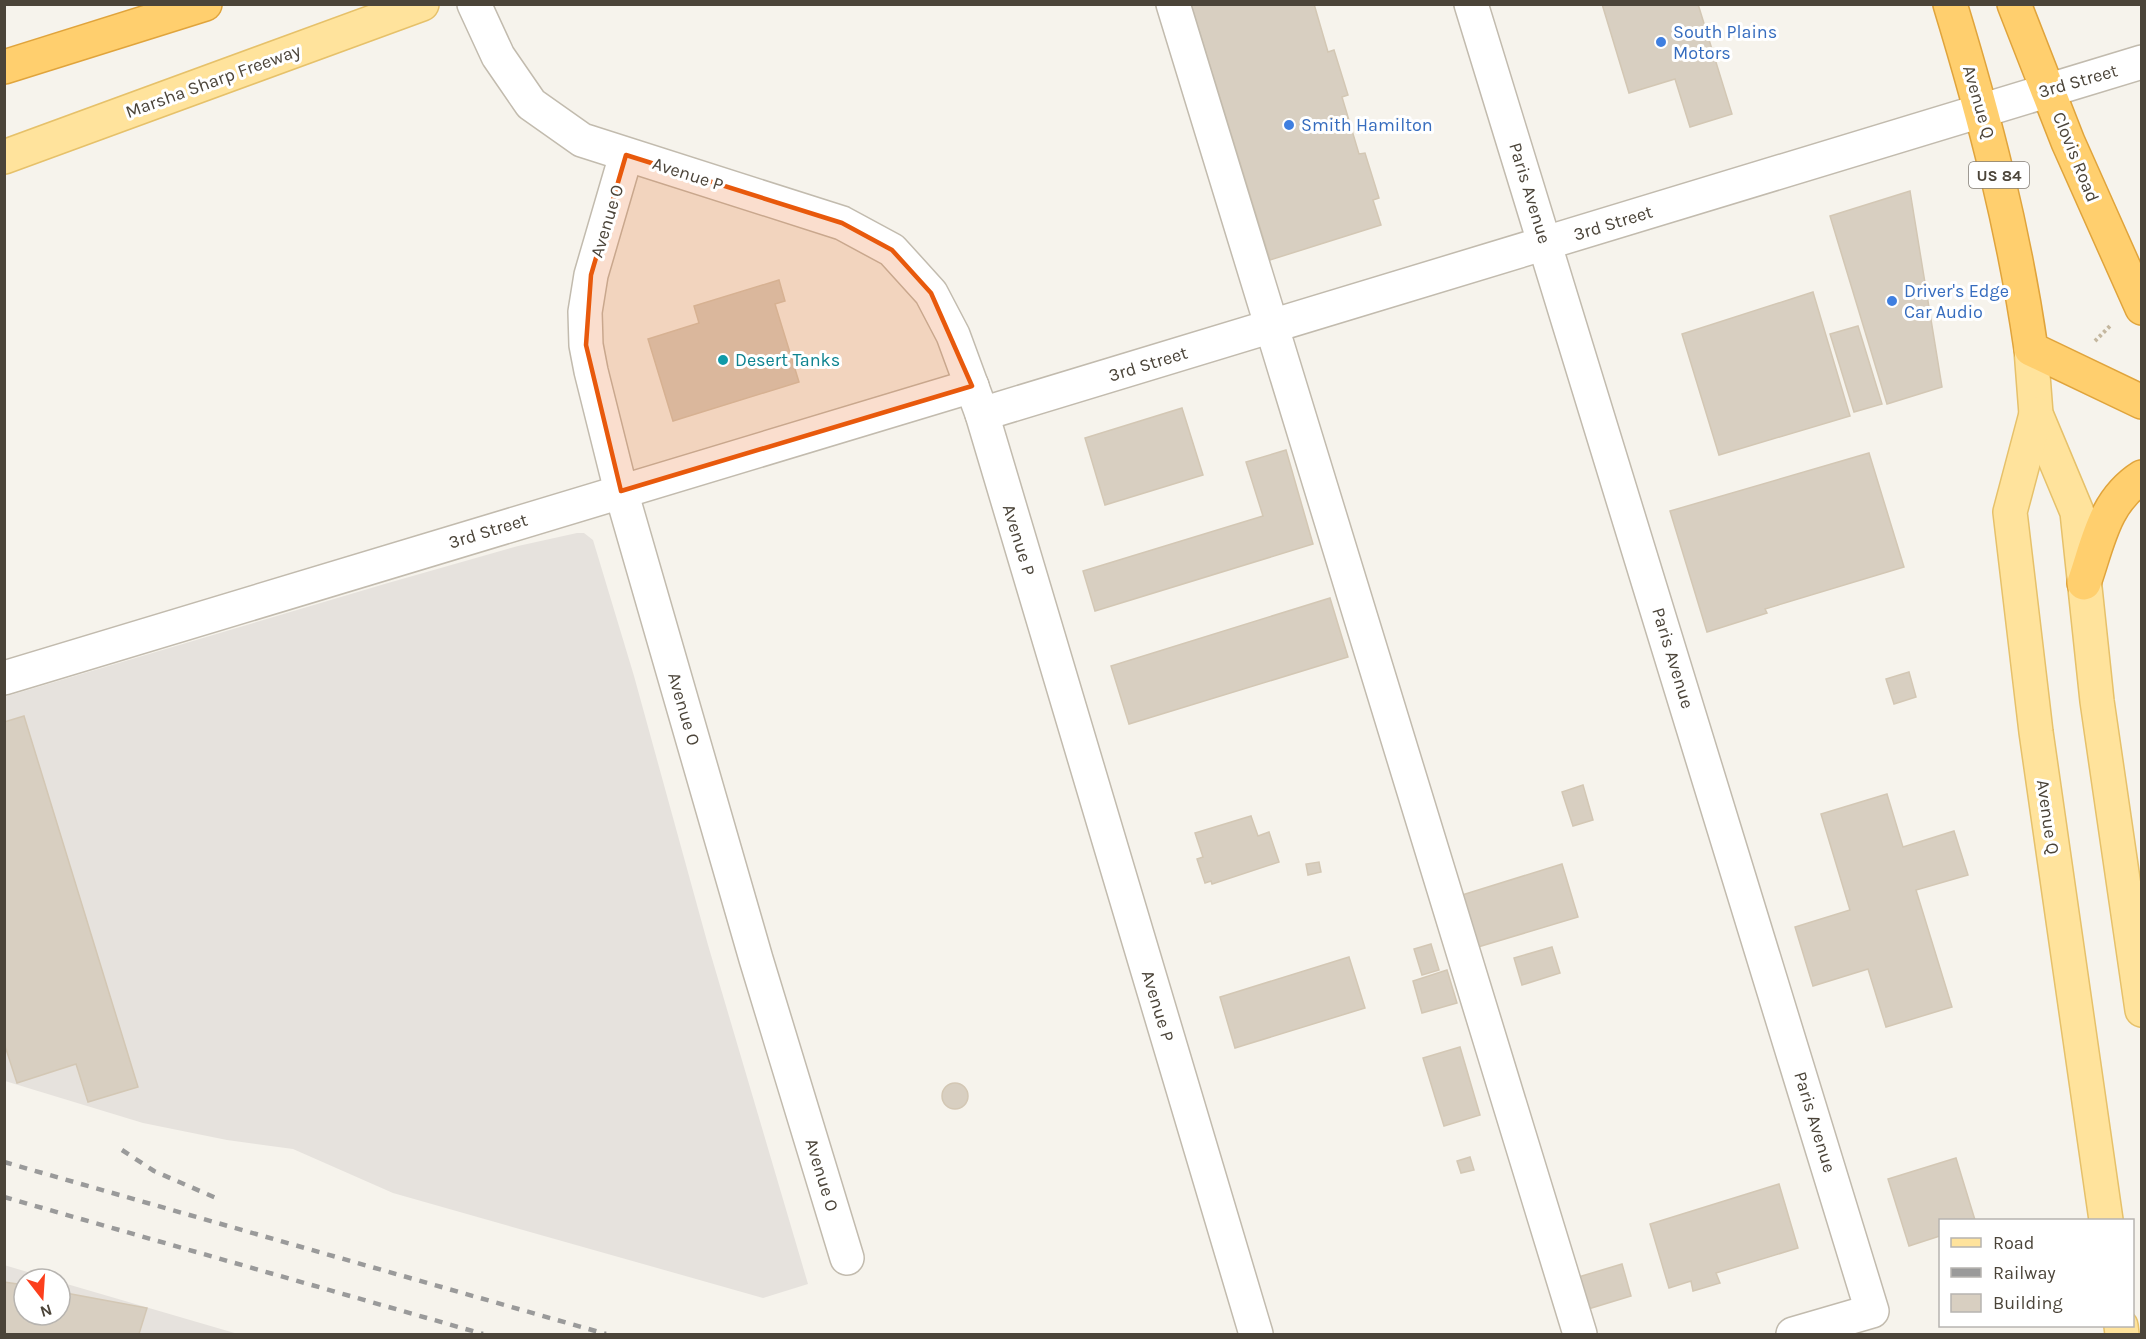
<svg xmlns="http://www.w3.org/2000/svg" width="2146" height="1339" viewBox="0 0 2146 1339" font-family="Karla,sans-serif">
  <rect width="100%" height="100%" fill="#f6f3ec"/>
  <g fill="#e6e2dd">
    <path d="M577 533H584L593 540 634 676 708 945 808 1284 763 1298 393 1193 293 1149 227 1140 143 1123 5 1081 4 697 388 583 518 546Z"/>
    <path d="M4 1265 51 1279H24V1315H60V1282L238 1334H5Z"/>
  </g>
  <g fill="#d8cfc1" stroke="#d3c7b4" stroke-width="1.5">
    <path d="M1191 4H1314L1328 52 1334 50 1348 95 1342 97 1359 154 1365 153 1379 198 1373 200 1381 225 1270 260Z"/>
    <path d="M1602 4H1698L1732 114 1690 127 1675 79 1629 93Z"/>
    <path d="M1910 191 1942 387 1887 404 1830 216Z"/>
    <path d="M779 280 785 301 775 304 799 382 673 421 648 339 699 323 694 306Z"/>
    <path d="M1813 292 1850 416 1719 455 1682 334Z"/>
    <path d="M1858 326 1882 404 1854 412 1830 334Z"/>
    <path d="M1182 408 1203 475 1105 505 1085 438Z"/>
    <path d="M1286 450 1313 544 1095 611 1083 571 1263 516 1246 462Z"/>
    <path d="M1869 453 1904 567 1765 609 1767 613 1707 632 1670 511Z"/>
    <path d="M1330 598 1348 657 1129 724 1111 666Z"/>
    <path d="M1909 672 1916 697 1894 704 1886 679Z"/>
    <path d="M24 716 138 1087 88 1102 76 1064 17 1083 4 1043V722Z"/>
    <path d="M1583 785 1593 820 1573 826 1562 792Z"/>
    <path d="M1887 794 1903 847 1954 831 1968 875 1916 890 1952 1007 1886 1027 1868 969 1813 986 1795 927 1850 910 1821 814Z"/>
    <path d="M1251 816 1258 836 1269 832 1279 862 1212 884 1211 881 1205 883 1197 859 1203 857 1195 833Z"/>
    <path d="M1319 862 1321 872 1308 875 1306 864Z"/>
    <path d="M1562 864 1578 917 1478 947 1462 895Z"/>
    <path d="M1431 944 1439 970 1422 975 1414 949Z"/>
    <path d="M1552 947 1560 973 1522 985 1514 958Z"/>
    <path d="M1349 957 1365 1008 1235 1048 1220 997Z"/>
    <path d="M1447 970 1457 1003 1422 1013 1413 981Z"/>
    <path d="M1460 1047 1480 1115 1444 1126 1423 1058Z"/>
    <circle cx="955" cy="1096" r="13"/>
    <path d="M1470 1157 1474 1170 1461 1173 1457 1161Z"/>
    <path d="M1956 1158 1975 1220H1940V1236L1909 1246 1888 1179Z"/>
    <path d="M1779 1184 1798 1248 1716 1273 1720 1283 1693 1291 1691 1281 1669 1288 1650 1224Z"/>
    <path d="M1622 1264 1631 1296 1585 1310 1575 1278Z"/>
    <path d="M4 1282 24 1285V1315H60V1292L147 1308 139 1334H4Z"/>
  </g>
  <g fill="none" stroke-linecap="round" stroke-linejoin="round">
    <defs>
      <g id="minor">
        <path d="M474 4 498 56 531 104 582 140 842 223 892 250 931 293 953 335 982 414 1256 1334"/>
        <path d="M1173 4 1580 1334"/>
        <path d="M1471 4 1872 1311 1793 1334"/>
        <path d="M626 155 591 275 585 312 586 345 591 371 621 491 756 959 847 1258"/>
        <path d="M982 414 2142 62"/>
        <path d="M4 678 972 386"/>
      </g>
      <g id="major">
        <path d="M4 157 422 4"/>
        <path d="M2031 349 2036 414 2077 512 2097 701 2142 1010"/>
        <path d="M2036 414 2010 512 2036 732 2106 1220"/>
        <path d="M2121 1326 2122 1334"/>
      </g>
      <g id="highway">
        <path d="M1950 4C1985 119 2014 231 2031 349L2142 402"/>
        <path d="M2014 4 2068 142 2142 308"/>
        <path d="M4 67 205 4"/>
        <path d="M2084 583C2098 543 2104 501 2142 477"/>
      </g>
    </defs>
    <use href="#minor" stroke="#c2bbae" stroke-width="36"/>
    <use href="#major" stroke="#e6c16a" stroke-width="36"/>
    <use href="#highway" stroke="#e0a43c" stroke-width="36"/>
    <path stroke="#c4b79f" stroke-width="4" stroke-dasharray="3 3" stroke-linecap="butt" d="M2095 341 2111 325"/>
    <use href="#minor" stroke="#fff" stroke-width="33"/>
    <use href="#major" stroke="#ffe39c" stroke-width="33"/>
    <use href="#highway" stroke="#ffcf6e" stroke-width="33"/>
    <g stroke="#9a9a9a" stroke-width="4.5" stroke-dasharray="8 8" stroke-linecap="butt">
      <path d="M122 1150 154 1171 216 1198"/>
      <path d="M4 1162 606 1334"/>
      <path d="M4 1197 483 1334"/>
    </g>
  </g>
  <path fill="#e8590c" fill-opacity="0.2" stroke="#e8590c" stroke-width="4.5" stroke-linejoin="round" d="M626 155 842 223 892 250 931 293 972 386 621 491 586 345 591 275Z"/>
  <g fill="#3f7fe0" stroke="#fff" stroke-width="2">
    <circle cx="1661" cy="42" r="6"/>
    <circle cx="1289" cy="125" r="6"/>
    <circle cx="1892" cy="301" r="6"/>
  </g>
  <circle fill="#0f9aa8" stroke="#fff" stroke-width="2" cx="723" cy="360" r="6"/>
  <g text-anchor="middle" stroke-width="6" stroke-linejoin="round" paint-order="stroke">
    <rect fill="#fff" stroke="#817c74" stroke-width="1.5" x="1969" y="162" width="60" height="26" rx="4.5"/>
    <g font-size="16" font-weight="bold" fill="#4b4439">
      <text x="1999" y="181">US 84</text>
    </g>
    <g font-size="18" fill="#366cbe" stroke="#fff" text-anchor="start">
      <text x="1673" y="38">South Plains<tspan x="1673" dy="21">Motors</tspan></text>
      <text x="1301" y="131">Smith Hamilton</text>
      <text x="1904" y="297">Driver's Edge<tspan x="1904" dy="21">Car Audio</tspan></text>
    </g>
    <g font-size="18" fill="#4b4439" stroke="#fff">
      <text transform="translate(213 81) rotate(-20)" y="6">Marsha Sharp Freeway</text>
      <text transform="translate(2078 81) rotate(-16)" y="6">3rd Street</text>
      <text transform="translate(1979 102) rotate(74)" y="6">Avenue Q</text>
      <text transform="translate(2076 157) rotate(68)" y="6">Clovis Road</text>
      <text transform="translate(688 174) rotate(18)" y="6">Avenue P</text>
      <text transform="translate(1530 193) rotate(73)" y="6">Paris Avenue</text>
      <text transform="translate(607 221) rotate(-73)" y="6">Avenue O</text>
      <text transform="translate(1613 223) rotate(-17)" y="6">3rd Street</text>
      <text transform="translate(1148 364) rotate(-17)" y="6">3rd Street</text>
      <text transform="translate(488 531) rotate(-17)" y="6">3rd Street</text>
      <text transform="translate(1019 540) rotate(73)" y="6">Avenue P</text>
      <text transform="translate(1673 658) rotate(73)" y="6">Paris Avenue</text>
      <text transform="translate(684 709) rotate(74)" y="6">Avenue O</text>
      <text transform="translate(2048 817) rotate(82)" y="6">Avenue Q</text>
      <text transform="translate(1158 1006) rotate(73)" y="6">Avenue P</text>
      <text transform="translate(1815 1122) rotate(73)" y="6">Paris Avenue</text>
      <text transform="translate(822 1175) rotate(73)" y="6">Avenue O</text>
    </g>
    <g font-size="18" fill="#0d838f" stroke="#fff" text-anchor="start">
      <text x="735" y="366">Desert Tanks</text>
    </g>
  </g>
  <rect width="2146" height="1339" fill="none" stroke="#4b4439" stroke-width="12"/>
  <rect x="1939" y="1219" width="195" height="108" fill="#ffffff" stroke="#b7b4b0" stroke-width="1.5"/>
  <rect x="1951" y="1238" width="30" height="9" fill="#ffe39c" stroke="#b7b4b0" stroke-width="1.5"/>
  <text x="1993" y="1249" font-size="18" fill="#4b4439">Road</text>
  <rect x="1951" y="1268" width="30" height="9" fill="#9a9a9a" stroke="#b7b4b0" stroke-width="1.5"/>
  <text x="1993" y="1279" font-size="18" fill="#4b4439">Railway</text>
  <rect x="1951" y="1294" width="30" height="18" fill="#d8cfc1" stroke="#b7b4b0" stroke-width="1.5"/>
  <text x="1993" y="1309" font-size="18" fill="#4b4439">Building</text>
  <g transform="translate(42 1297) rotate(163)"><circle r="28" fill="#ffffff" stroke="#b7b4b0" stroke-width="1.5"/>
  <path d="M0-4.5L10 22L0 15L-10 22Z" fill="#fc3f1d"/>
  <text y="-9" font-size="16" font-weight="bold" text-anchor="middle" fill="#4b4439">N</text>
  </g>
</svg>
